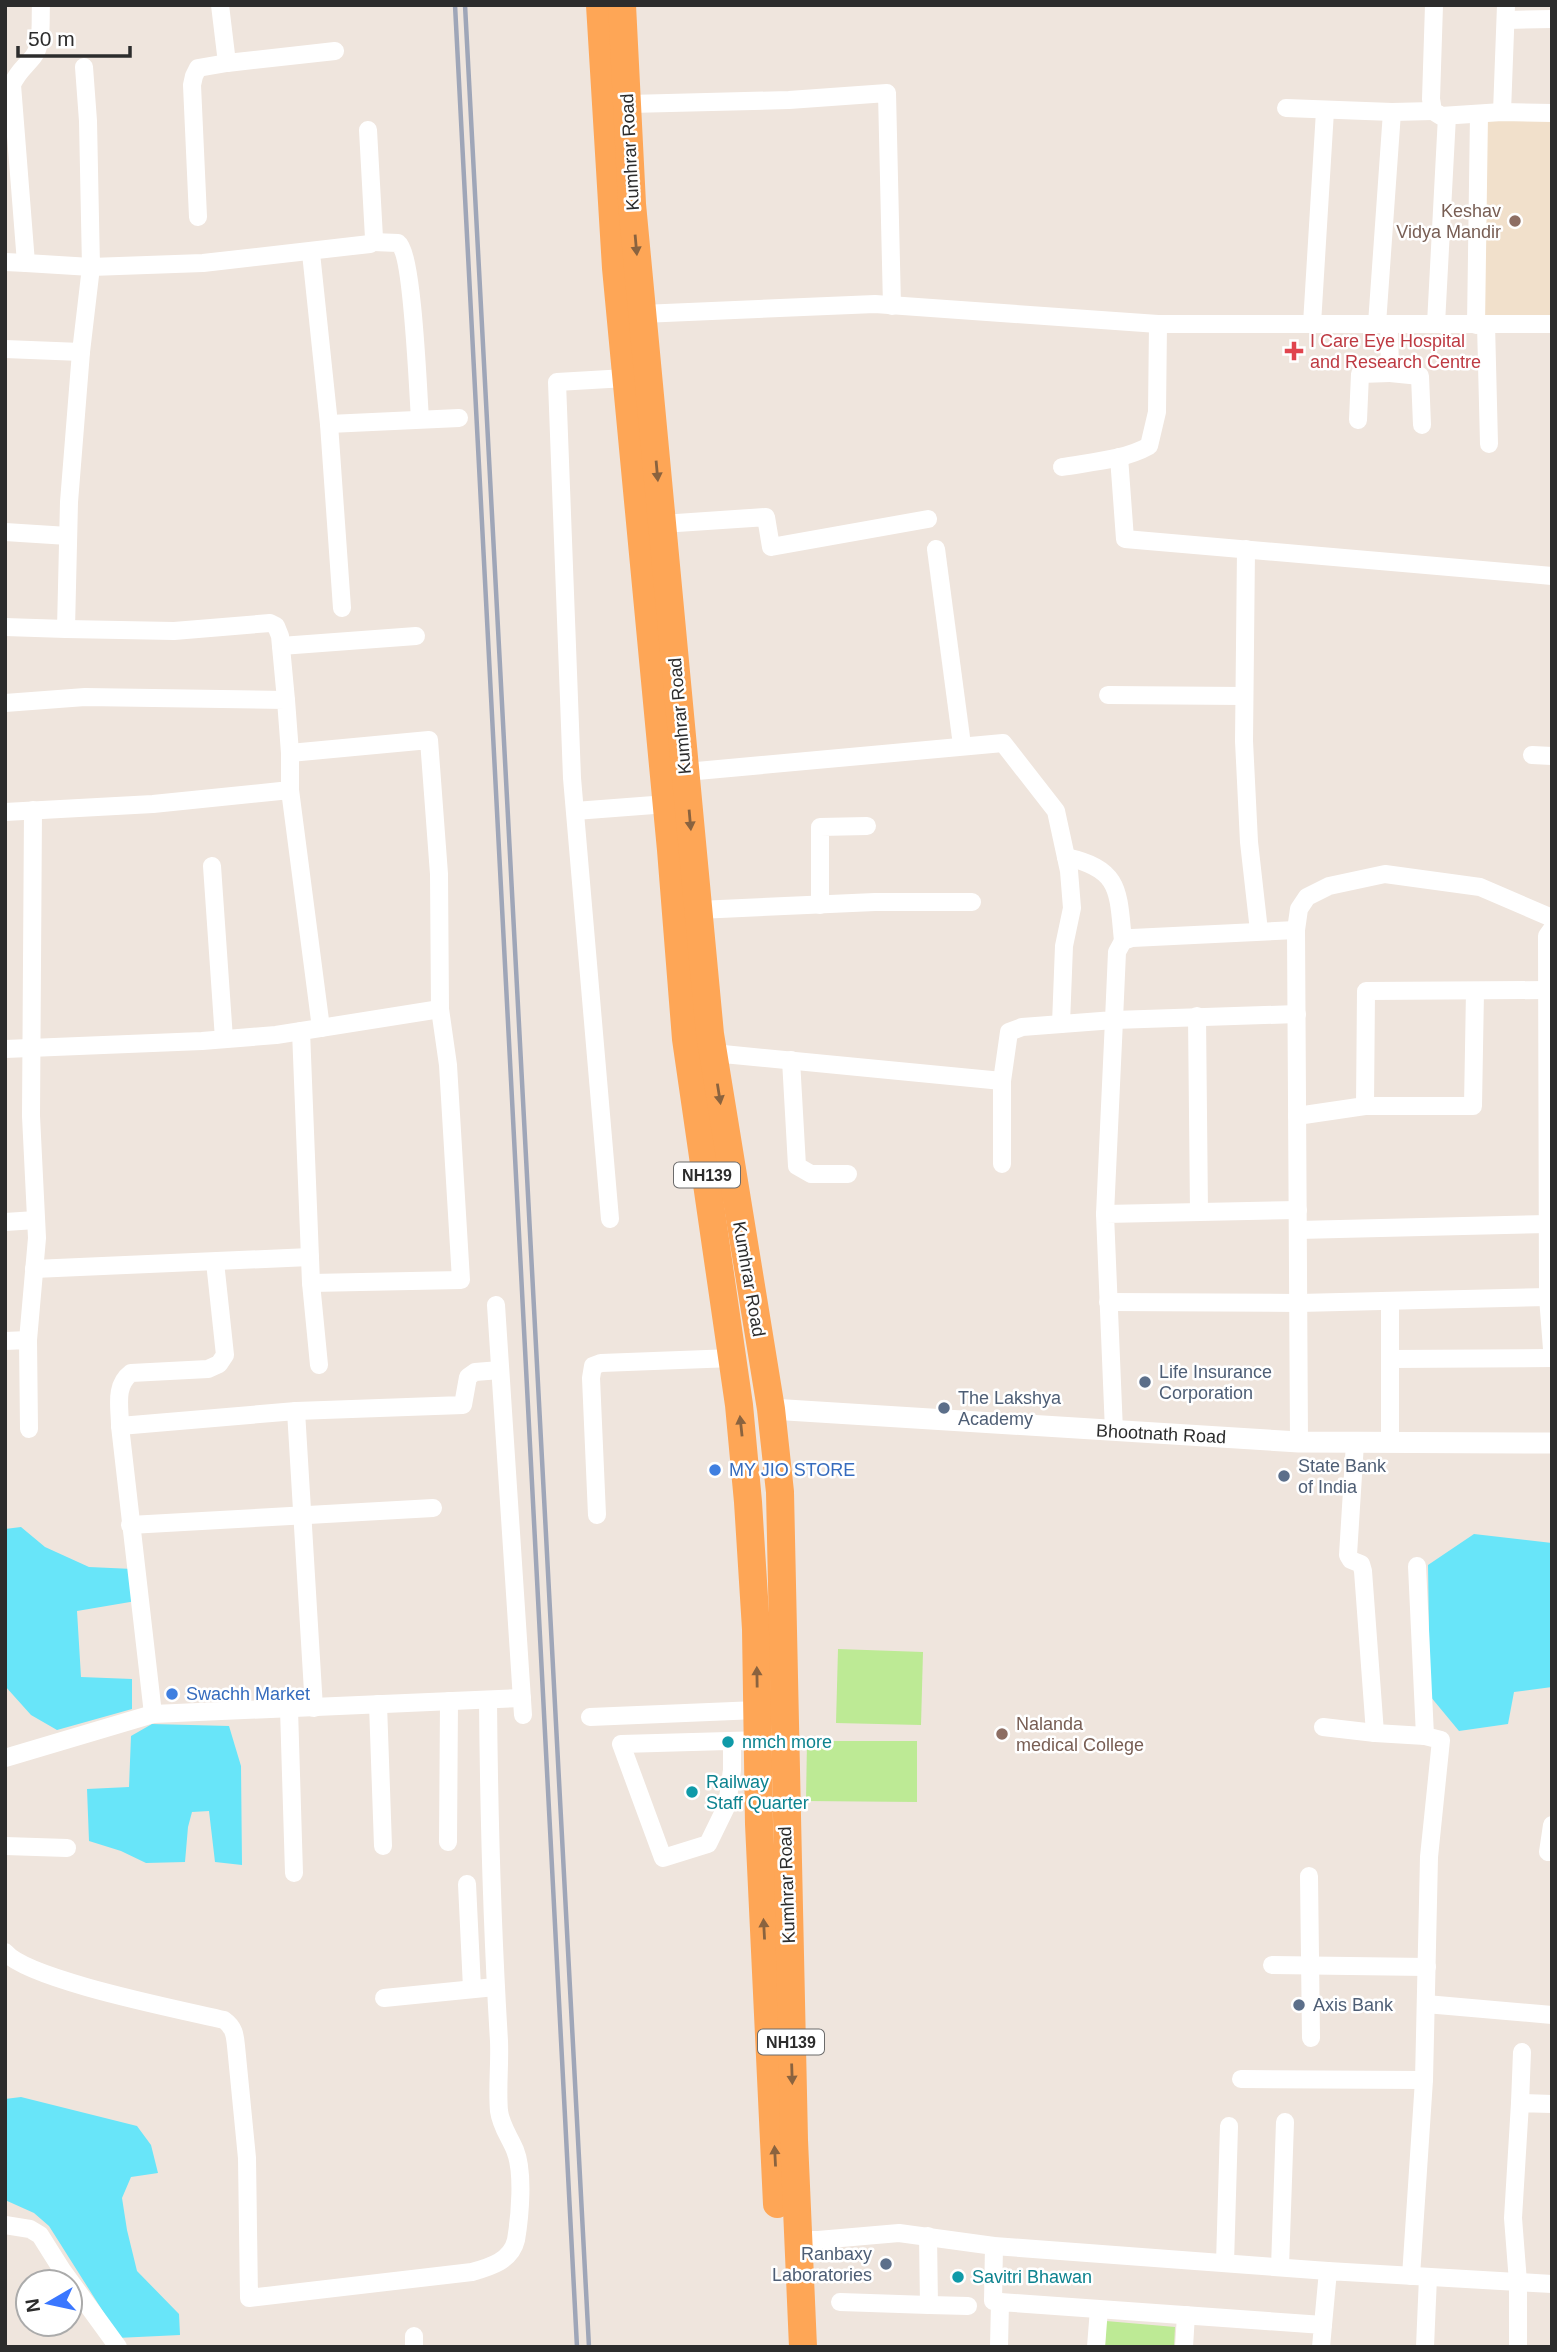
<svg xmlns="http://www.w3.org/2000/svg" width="1557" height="2352" viewBox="0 0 1557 2352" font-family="Arial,sans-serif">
  <rect width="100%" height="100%" fill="#efe5dd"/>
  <path fill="#f1e0cb" d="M1479 114 1552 118V326L1476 325Z"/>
  <g fill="#bdea95">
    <path d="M838 1649 923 1652 921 1725 836 1723Z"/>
    <path d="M807 1741H917V1802L806 1801Z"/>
    <path d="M1106 2321 1175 2327 1174 2347H1105Z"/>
  </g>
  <g fill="#68e5f9">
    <path d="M21 1527 45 1547 89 1567 133 1569 136 1601 77 1611 81 1677 132 1679V1709L57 1730 31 1715 5 1686V1529Z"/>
    <path d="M1474 1534 1552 1543V1687L1514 1692 1508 1724 1459 1731 1430 1696 1428 1565Z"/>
    <path d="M152 1724 229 1726 241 1766 242 1865 215 1862 209 1811 192 1812 188 1827 185 1862 146 1863 121 1851 89 1841 87 1789 129 1787 131 1736Z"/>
    <path d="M21 2097 137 2126 151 2145 158 2173 131 2177 122 2198 127 2230 137 2271 179 2314 180 2335 117 2338 104 2313 49 2226 34 2213 5 2200V2099Z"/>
  </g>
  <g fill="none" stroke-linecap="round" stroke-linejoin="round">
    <g stroke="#fff" stroke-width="18">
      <path d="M220 5 227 63"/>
      <path d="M1434 5 1431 99 1433 111 1441 116 1502 112 1552 113"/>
      <path d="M1506 20 1552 19"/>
      <path d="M84 67 88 121 91 267 203 263 370 244 374 238 368 130"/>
      <path d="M629 104 789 100 887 93 892 306"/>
      <path d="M1286 108 1392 112 1433 111"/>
      <path d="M1502 112 1506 5"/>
      <path d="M198 217 192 85 194 76 198 68 227 63 335 51"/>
      <path d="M373 242 398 243C413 254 418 393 420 419"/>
      <path d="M311 253 329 424 342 608"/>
      <path d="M5 262 26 263"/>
      <path d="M642 314 875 304 1158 324H1552"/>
      <path d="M1312 324 1325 111"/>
      <path d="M1377 324 1392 112"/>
      <path d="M1389 324 1390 373 1420 376 1422 425"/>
      <path d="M1436 324 1447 116"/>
      <path d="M1486 324 1489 444"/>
      <path d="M1476 325 1479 114"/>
      <path d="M5 349 81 352"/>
      <path d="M1358 420 1360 374 1390 373"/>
      <path d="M329 424 459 418"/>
      <path d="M1119 457 1125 539 1552 576"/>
      <path d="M1062 467C1091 462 1124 460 1149 446L1157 412 1158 324"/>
      <path d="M662 524 766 517 771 547 928 519"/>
      <path d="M5 532 68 536"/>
      <path d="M936 549 962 745"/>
      <path d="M1246 549 1244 741 1249 842 1259 931"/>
      <path d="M5 627 66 629 69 502 81 352 91 267 26 263 12 85C17 72 25 67 33 57 43 44 40 21 41 5"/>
      <path d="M66 629 174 631 270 623 276 626 280 636 286 700"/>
      <path d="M281 646 416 636"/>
      <path d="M1108 695 1244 696"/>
      <path d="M5 703 85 697 286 700 290 753"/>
      <path d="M1532 755 1552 756"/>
      <path d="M686 772 1003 743 1056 811 1069 871 1072 908 1064 946 1061 1024"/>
      <path d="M290 790 321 1028"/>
      <path d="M575 811 667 804"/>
      <path d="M5 812 153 804 290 790V753L429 740 439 874 440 1009 276 1035 202 1041 5 1049"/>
      <path d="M1066 857C1121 869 1118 891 1123 941"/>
      <path d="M212 866 224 1039"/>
      <path d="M820 905V827L867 826"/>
      <path d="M698 910 875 902H972"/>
      <path d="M1552 929 1547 936 1548 1297 1552 1349"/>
      <path d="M1197 1016 1199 1212"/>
      <path d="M301 1031 311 1283 319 1365"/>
      <path d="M713 1053 1002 1081"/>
      <path d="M791 1060 797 1166 811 1174H848"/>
      <path d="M1365 1106H1473L1475 991"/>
      <path d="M1297 1116 1365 1106 1366 991 1547 990"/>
      <path d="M1002 1164V1081L1009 1032 1022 1027 1114 1020 1117 952 1123 941 1132 938 1296 930"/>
      <path d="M1105 1214 1114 1020 1297 1014"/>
      <path d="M610 1219 572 778 557 382 626 378"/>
      <path d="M5 1222 36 1220"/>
      <path d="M1298 1230 1548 1224"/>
      <path d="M34 1269 310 1257"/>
      <path d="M311 1283 461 1280 448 1065 440 1009"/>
      <path d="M1390 1301V1442"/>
      <path d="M1108 1302 1299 1303 1548 1297"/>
      <path d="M496 1305 523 1715"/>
      <path d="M28 1340 37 1238 31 1116 33 810"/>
      <path d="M5 1341 28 1340 29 1429"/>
      <path d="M1390 1359 1552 1358"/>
      <path d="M296 1411 314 1708"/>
      <path d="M120 1426C120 1407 114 1386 131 1373L208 1369 219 1364 225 1355 215 1262"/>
      <path d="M1114 1431 1105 1214 1298 1210"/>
      <path d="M1299 1442 1296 930 1299 909 1307 897 1329 886 1385 874 1480 887 1552 918"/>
      <path d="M1355 1443 1348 1555 1351 1560 1361 1564 1363 1571 1375 1733"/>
      <path d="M597 1515 591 1378 593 1366 601 1363 733 1358"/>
      <path d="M130 1525 433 1508"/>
      <path d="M1417 1566 1425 1736"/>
      <path d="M378 1704 383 1846"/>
      <path d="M289 1709 294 1873"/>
      <path d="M153 1714 120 1426 296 1411 463 1405 468 1377 475 1372 500 1370"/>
      <path d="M590 1717 757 1710"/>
      <path d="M1323 1727 1375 1733 1425 1736 1441 1740 1429 1857 1424 2080 1411 2276"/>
      <path d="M732 1742V1770L727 1805 708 1844 663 1858 621 1744 765 1740"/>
      <path d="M5 1758 153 1714 522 1698"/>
      <path d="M1552 1825 1548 1852H1552"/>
      <path d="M448 1842 449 1701"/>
      <path d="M5 1846 67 1848"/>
      <path d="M1309 1876 1311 2038"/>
      <path d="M467 1884 472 1988"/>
      <path d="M5 1952C28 1980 182 2010 224 2020 234 2027 235 2035 236 2046L247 2158 249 2298 472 2272C490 2267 511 2261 516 2240 520 2216 524 2172 515 2150 509 2136 501 2126 499 2111 497 2088 500 2064 499 2041 492 1928 489 1815 488 1701"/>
      <path d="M1272 1965 1427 1967"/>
      <path d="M384 1998 495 1987"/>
      <path d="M1426 2004 1552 2015"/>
      <path d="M1241 2079 1424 2080"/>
      <path d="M1520 2103 1522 2052"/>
      <path d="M5 2225 30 2229 40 2235 62 2270 118 2347"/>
      <path d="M797 2240H818L899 2233 994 2246 1328 2271"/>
      <path d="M994 2246 993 2301 1000 2302"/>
      <path d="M1225 2263 1229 2126"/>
      <path d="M1280 2267 1285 2122"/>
      <path d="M840 2302 929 2305 928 2236"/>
      <path d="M929 2305 968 2306"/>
      <path d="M1323 2325 1328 2271 1552 2284"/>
      <path d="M414 2336V2347"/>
      <path d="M999 2347 1000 2302 1323 2325 1321 2347"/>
      <path d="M1096 2347 1099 2309"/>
      <path d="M1184 2347 1186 2315"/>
      <path d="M1425 2347 1428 2277"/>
      <path d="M1518 2347V2282L1513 2218 1520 2103 1552 2104"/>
    </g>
    <path stroke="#fff" stroke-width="21" d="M771 1409 1299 1442 1552 1443"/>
    <g stroke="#fea656" stroke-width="28">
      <path d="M600 5 616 268 671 850 686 1039 739 1405 748 1502 756 1629 759 1824 777 2204"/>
      <path d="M622 5 632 204 710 1034 771 1409 780 1492 794 2140 803 2347"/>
    </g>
    <g stroke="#9fa6b8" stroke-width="4.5">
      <path d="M455 5 577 2347"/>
      <path d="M465 5 589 2347"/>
    </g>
  </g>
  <defs><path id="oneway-solid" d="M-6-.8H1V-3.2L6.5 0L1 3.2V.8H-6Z" transform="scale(1.75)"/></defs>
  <g fill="#8a633f">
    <use href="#oneway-solid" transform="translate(636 245) rotate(85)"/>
    <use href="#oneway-solid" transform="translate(657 471) rotate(85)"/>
    <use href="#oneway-solid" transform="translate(690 820) rotate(85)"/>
    <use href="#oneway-solid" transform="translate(719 1094) rotate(81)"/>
    <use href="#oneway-solid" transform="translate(741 1426) rotate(-96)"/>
    <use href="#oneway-solid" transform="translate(757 1677) rotate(-91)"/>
    <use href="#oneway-solid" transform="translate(764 1929) rotate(-93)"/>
    <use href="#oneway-solid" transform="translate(792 2074) rotate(88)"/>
    <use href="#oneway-solid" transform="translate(775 2156) rotate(-93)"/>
  </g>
  <g fill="#8d6e63" stroke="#fff" stroke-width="2.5">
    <circle cx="1515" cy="221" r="7"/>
    <circle cx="1002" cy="1734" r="7"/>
  </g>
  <path fill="#e0444e" stroke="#fff" stroke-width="2.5" d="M1290.5 340.5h7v7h7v7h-7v7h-7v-7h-7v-7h7z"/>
  <g fill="#5c6f8a" stroke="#fff" stroke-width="2.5">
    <circle cx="1145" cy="1382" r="7"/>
    <circle cx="944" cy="1408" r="7"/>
    <circle cx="1284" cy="1476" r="7"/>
    <circle cx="1299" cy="2005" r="7"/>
    <circle cx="886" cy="2264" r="7"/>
  </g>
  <g fill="#3f7fe0" stroke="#fff" stroke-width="2.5">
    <circle cx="715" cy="1470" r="7"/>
    <circle cx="172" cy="1694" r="7"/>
  </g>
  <g fill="#0f9aa8" stroke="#fff" stroke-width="2.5">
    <circle cx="728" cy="1742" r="7"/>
    <circle cx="692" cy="1792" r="7"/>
    <circle cx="958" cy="2277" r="7"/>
  </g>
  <g text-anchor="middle" stroke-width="5" stroke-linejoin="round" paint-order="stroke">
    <g fill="#fff" stroke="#6b6b6b" stroke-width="2">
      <rect x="674" y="1162.5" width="66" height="25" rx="5"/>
      <rect x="758" y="2029.5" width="66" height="25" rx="5"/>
    </g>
    <g font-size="16" font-weight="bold" fill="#2c2c2c">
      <text x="707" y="1181">NH139</text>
      <text x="791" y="2048">NH139</text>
    </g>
    <g font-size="18" fill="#2c2c2c" stroke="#fff">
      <text transform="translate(630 152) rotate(-93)" y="6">Kumhrar Road</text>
      <text transform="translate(680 716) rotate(-95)" y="6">Kumhrar Road</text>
      <text transform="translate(749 1279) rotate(80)" y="6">Kumhrar Road</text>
      <text transform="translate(1161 1434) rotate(3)" y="6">Bhootnath Road</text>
      <text transform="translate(787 1885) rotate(-92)" y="6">Kumhrar Road</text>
    </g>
    <g font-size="18" fill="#785e54" stroke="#fff" text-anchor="end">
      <text x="1501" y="217">Keshav<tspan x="1501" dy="21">Vidya Mandir</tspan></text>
      <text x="1016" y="1730" text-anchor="start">Nalanda<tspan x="1016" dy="21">medical College</tspan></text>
    </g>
    <g font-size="18" fill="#be3a42" stroke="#fff" text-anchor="start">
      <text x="1310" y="347">I Care Eye Hospital<tspan x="1310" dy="21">and Research Centre</tspan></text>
    </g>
    <g font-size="18" fill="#4e5e75" stroke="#fff" text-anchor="start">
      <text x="1159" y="1378">Life Insurance<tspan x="1159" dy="21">Corporation</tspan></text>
      <text x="958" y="1404">The Lakshya<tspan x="958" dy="21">Academy</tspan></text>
      <text x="1298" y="1472">State Bank<tspan x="1298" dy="21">of India</tspan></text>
      <text x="1313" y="2011">Axis Bank</text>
      <text x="872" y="2260" text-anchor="end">Ranbaxy<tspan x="872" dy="21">Laboratories</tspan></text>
    </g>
    <g font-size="18" fill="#366cbe" stroke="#fff" text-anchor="start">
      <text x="729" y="1476">MY JIO STORE</text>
      <text x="186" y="1700">Swachh Market</text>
    </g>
    <g font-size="18" fill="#0d838f" stroke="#fff" text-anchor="start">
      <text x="742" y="1748">nmch more</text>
      <text x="706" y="1788">Railway<tspan x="706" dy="21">Staff Quarter</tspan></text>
      <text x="972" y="2283">Savitri Bhawan</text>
    </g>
  </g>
  <rect width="1557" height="2352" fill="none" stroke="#2c2c2c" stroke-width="14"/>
  <g transform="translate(49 2303) rotate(261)"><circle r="33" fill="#ffffff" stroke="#ababab" stroke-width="2"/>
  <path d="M0-5L12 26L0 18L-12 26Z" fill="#3a77ff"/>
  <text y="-10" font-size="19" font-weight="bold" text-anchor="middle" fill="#2c2c2c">N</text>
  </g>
  <path d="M18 46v10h112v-10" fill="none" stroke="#2c2c2c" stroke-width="3.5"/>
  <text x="28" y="46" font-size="21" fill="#2c2c2c" stroke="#ffffff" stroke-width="5" paint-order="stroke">50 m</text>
</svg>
